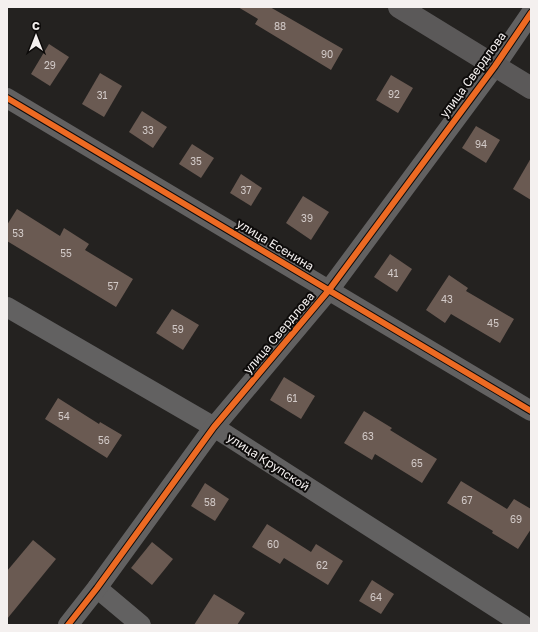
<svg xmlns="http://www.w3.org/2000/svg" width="538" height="632" viewBox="0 0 538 632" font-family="'Golos Text',sans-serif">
  <rect width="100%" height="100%" fill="#242220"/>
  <g fill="#6a5a52">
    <path d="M238 7H270L343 49 331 70 255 24 258 19Z"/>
    <path d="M49 44 69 57 50 86 31 74Z"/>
    <path d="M100 73 122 86 104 117 82 104Z"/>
    <path d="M391 75 413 88 398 113 376 100Z"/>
    <path d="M142 111 167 127 153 148 129 132Z"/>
    <path d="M476 126 500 140 486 163 462 148Z"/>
    <path d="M192 144 214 158 201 178 179 164Z"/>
    <path d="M531 158V200L513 189Z"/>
    <path d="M241 174 262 188 251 206 230 193Z"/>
    <path d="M303 196 329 212 311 240 286 223Z"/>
    <path d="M17 209 60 236 64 228 89 244 85 250 133 279 116 307 7 241V225Z"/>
    <path d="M390 254 412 269 397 292 374 277Z"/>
    <path d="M449 275 468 288 466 291 514 319 500 343 451 314 445 323 426 310Z"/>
    <path d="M172 309 199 325 183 350 156 333Z"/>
    <path d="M284 377 315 396 301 419 270 400Z"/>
    <path d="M58 398 99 424 100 422 122 435 107 458 45 419Z"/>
    <path d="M364 411 392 428 390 430 437 459 422 483 375 454 372 460 344 443Z"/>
    <path d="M461 481 507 509 514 499 531 509V529L518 549 492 533 493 531 447 503Z"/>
    <path d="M205 483 229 499 215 521 191 506Z"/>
    <path d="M267 524 311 552 316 544 343 561 328 585 284 558 280 564 252 547Z"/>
    <path d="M33 540 56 559 7 619V571Z"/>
    <path d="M152 542 173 559 152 585 131 568Z"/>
    <path d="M372 580 394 594 381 614 359 601Z"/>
    <path d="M214 594 245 613 237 625H194Z"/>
  </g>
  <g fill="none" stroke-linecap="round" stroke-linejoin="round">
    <g stroke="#626161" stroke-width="20">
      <path d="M7 98 531 411"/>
      <path d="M7 307 214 427 523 625"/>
      <path d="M97 588 141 625"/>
      <path d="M68 625 97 588 214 427 329 290 495 66 531 13"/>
    </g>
    <path stroke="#5b5959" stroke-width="22" d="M399 7 531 88"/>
    <defs>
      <g id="cycleway">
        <path d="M7 98 531 411"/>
        <path d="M68 625 97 588 214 427 329 290 495 66 531 13"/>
      </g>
    </defs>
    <use href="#cycleway" stroke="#0d0b0a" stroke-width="8"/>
    <use href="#cycleway" stroke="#ed6a23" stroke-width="6"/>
  </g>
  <g text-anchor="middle" stroke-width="4" stroke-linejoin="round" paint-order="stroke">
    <g font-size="10" fill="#d2cac8">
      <text x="280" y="30">88</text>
      <text x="327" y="58">90</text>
      <text x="50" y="69">29</text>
      <text x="394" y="98">92</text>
      <text x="102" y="99">31</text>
      <text x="148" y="134">33</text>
      <text x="481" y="148">94</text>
      <text x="196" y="165">35</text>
      <text x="246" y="194">37</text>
      <text x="307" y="222">39</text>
      <text x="18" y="237">53</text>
      <text x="66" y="257">55</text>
      <text x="393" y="277">41</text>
      <text x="113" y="290">57</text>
      <text x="447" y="303">43</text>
      <text x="493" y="327">45</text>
      <text x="178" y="333">59</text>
      <text x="292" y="402">61</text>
      <text x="64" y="420">54</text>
      <text x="368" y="440">63</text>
      <text x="104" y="444">56</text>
      <text x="417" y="467">65</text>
      <text x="467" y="504">67</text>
      <text x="210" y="506">58</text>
      <text x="516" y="523">69</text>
      <text x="273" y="548">60</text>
      <text x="322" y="569">62</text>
      <text x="376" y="601">64</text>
    </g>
    <g font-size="12" fill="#f4f0ef" stroke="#0d0b0a">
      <text transform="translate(473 75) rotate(-54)" y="4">улица Свердлова</text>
      <text transform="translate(275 245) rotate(31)" y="4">улица Есенина</text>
      <text transform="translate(279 333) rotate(-50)" y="4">улица Свердлова</text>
      <text transform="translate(268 462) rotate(33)" y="4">улица Крупской</text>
    </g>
  </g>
  <rect width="538" height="632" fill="none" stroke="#f4f0ef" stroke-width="16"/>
  <g transform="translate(36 36)" stroke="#0d0b0a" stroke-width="3" paint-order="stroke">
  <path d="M0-3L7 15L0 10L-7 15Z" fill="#f4f0ef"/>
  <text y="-6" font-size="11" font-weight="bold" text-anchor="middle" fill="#f4f0ef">С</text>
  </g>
</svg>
